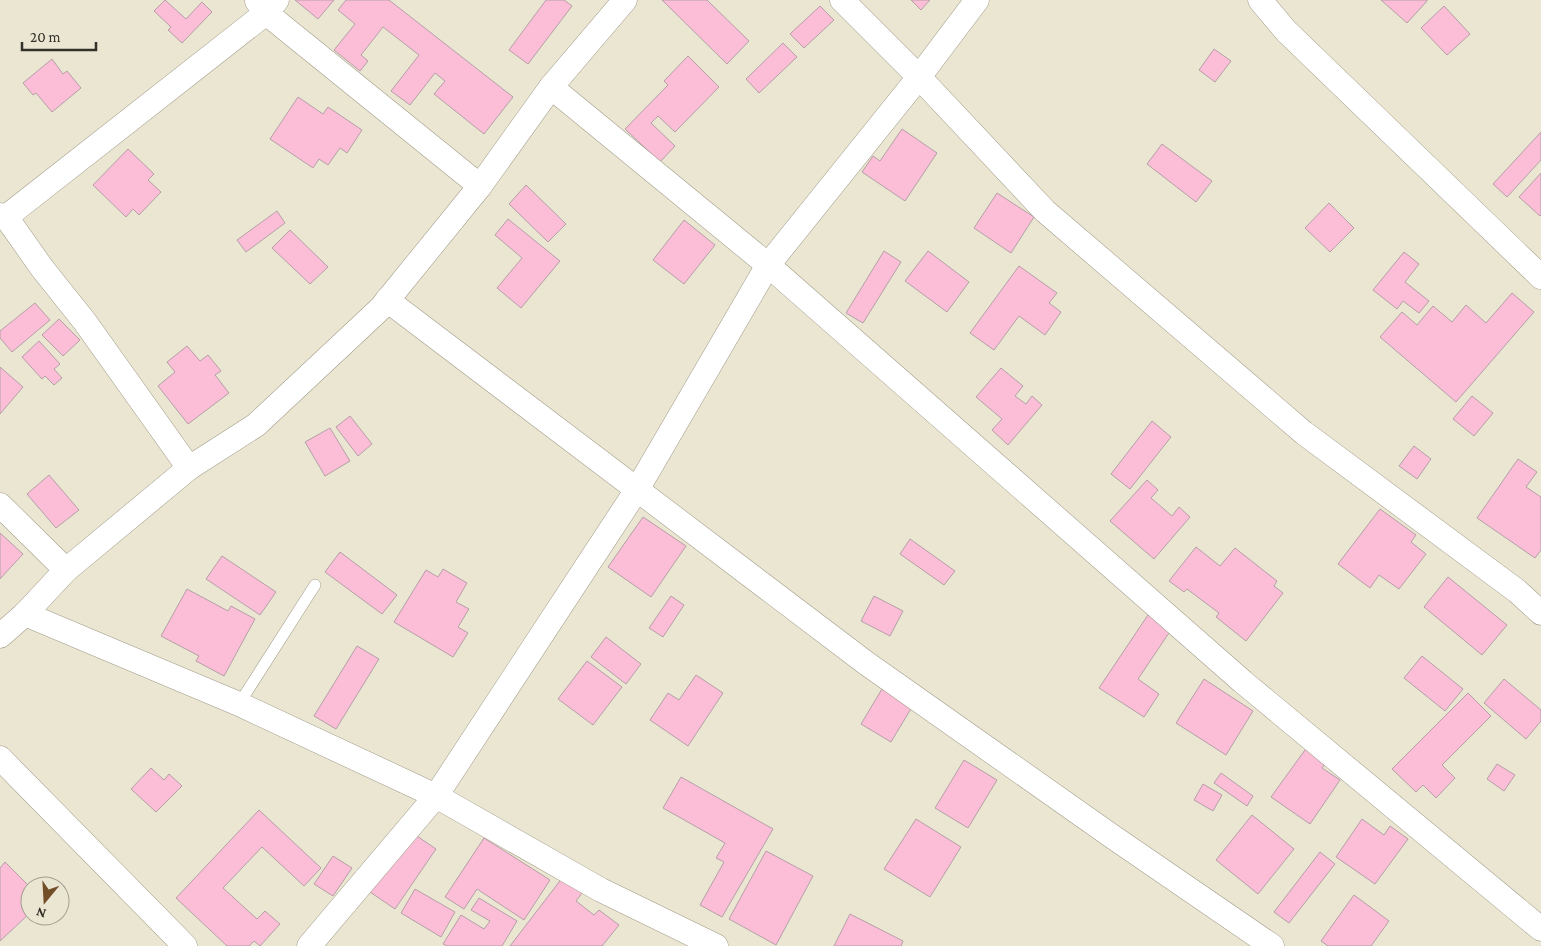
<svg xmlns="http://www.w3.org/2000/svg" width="1541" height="946" viewBox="0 0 1541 946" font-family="'Crimson Pro',serif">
  <rect width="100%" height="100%" fill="#ebe6d2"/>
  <g fill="#fbbed6" stroke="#b49fa7">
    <path d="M165 0 186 19 202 2 212 12 182 43 168 30 171 27 154 11Z"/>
    <path d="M295 0H334L318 19Z"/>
    <path d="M346 0H389L513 97 484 134 434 94 445 81 435 73 410 105 391 91 419 55 383 27 361 55 368 61 360 71 334 50 355 24 338 10Z"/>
    <path d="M546 0H564L572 6 528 64 509 50Z"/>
    <path d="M662 0H707L749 41 727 64Z"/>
    <path d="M911 0H930L921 10Z"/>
    <path d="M1381 0H1427V1L1407 23Z"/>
    <path d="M820 6 834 20 804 48 790 34Z"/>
    <path d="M1444 6 1470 34 1447 55 1421 28Z"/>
    <path d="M783 43 797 57 759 93 746 79Z"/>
    <path d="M1214 49 1231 61 1215 82 1199 70Z"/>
    <path d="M688 56 719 87 675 132 658 116 651 123 675 146 660 162 625 129 668 85 664 81Z"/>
    <path d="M52 59 63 74 67 71 81 88 52 112 36 93 33 95 23 83Z"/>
    <path d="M298 97 323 114 328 107 362 130 347 153 340 148 328 165 319 159 313 168 270 139Z"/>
    <path d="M902 129 937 153 905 201 862 172 873 156 880 161Z"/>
    <path d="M1541 132V160L1507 197 1493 184Z"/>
    <path d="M1162 144 1212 181 1196 202 1147 164Z"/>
    <path d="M128 149 154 174 148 180 161 192 139 215 133 209 126 217 93 185Z"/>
    <path d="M1541 173V215L1540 216 1519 197Z"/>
    <path d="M526 185 566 224 548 242 509 204Z"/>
    <path d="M997 193 1034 217 1011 253 974 228Z"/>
    <path d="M1329 203 1354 228 1330 252 1305 228Z"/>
    <path d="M277 211 285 223 246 252 237 240Z"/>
    <path d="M508 219 560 261 521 308 497 288 522 258 495 235Z"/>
    <path d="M684 220 715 245 684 284 653 260Z"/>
    <path d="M290 230 328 267 310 284 272 248Z"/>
    <path d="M884 251 901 262 863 323 846 313Z"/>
    <path d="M928 251 969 282 947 312 905 281Z"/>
    <path d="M1404 252 1419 264 1405 282 1429 301 1419 313 1403 301 1397 309 1373 290Z"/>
    <path d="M1019 266 1057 293 1049 303 1061 312 1045 335 1019 316 994 350 970 333Z"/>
    <path d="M1512 293 1534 312 1456 402 1380 337 1402 312 1417 325 1433 306 1452 322 1466 305 1486 323Z"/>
    <path d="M35 303 50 320 12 352 0 338V331Z"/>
    <path d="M59 319 80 340 63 356 42 335Z"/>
    <path d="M39 341 60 364 54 369 62 378 54 385 45 376 42 379 22 357Z"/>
    <path d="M187 346 200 361 208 355 221 371 215 375 229 393 188 424 158 386 175 372 167 362Z"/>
    <path d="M0 367 23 387 0 414Z"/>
    <path d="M1001 368 1023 386 1015 396 1026 404 1032 396 1042 405 1008 445 992 430 1002 419 976 397Z"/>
    <path d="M1472 396 1493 413 1474 436 1453 419Z"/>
    <path d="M350 416 372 444 358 456 336 427Z"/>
    <path d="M1152 421 1171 437 1130 489 1111 474Z"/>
    <path d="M330 428 350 461 325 476 305 442Z"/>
    <path d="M1414 446 1431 459 1417 479 1399 466Z"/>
    <path d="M1518 459 1537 472 1526 487 1541 497V550L1535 558 1477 518Z"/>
    <path d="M49 475 79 510 56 528 27 494Z"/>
    <path d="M1147 480 1158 490 1151 498 1172 516 1179 507 1190 517 1154 559 1110 521Z"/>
    <path d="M1380 509 1416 535 1411 542 1426 554 1399 589 1379 575 1370 588 1338 564Z"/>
    <path d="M643 517 686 546 651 597 608 567Z"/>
    <path d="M0 533 23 554 0 579Z"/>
    <path d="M910 539 955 571 944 585 900 554Z"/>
    <path d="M1196 547 1220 566 1235 548 1277 581 1274 586 1283 593 1246 641 1216 617 1219 613 1187 589 1184 592 1169 581Z"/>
    <path d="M340 552 397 595 382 614 325 572Z"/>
    <path d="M222 556 276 592 260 615 206 579Z"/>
    <path d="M443 569 467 583 456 602 469 609 458 627 468 633 453 657 394 622 426 570 438 577Z"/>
    <path d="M1448 577 1507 625 1482 655 1424 607Z"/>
    <path d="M187 589 228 611 231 606 255 619 224 676 196 661 199 656 161 636Z"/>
    <path d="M671 596 684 605 663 637 649 628Z"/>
    <path d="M874 596 903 611 890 636 861 621Z"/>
    <path d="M1152 609 1175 624 1138 679 1159 694 1144 717 1099 688Z"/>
    <path d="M606 637 641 664 626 684 591 657Z"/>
    <path d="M357 646 379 659 336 729 314 716Z"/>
    <path d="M1422 656 1463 689 1445 711 1404 678Z"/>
    <path d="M587 661 622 687 593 725 558 699Z"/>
    <path d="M696 675 723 693 688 746 650 720 668 693 679 700Z"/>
    <path d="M1204 679 1253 711 1226 755 1176 723Z"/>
    <path d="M1504 679 1541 710V721L1526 739 1484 703Z"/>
    <path d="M882 689 912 707 891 742 861 724Z"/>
    <path d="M1468 693 1491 716 1442 765 1455 778 1436 798 1423 785 1416 792 1392 769Z"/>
    <path d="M1310 743 1330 758 1322 768 1340 780 1310 824 1271 797Z"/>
    <path d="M964 760 997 780 968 828 935 808Z"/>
    <path d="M1497 764 1515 775 1504 791 1487 779Z"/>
    <path d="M151 768 164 780 169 774 182 786 156 812 131 789Z"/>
    <path d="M1221 773 1253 796 1247 806 1214 783Z"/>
    <path d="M681 777 773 829 722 917 700 905 724 862 716 858 725 843 663 808Z"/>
    <path d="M1203 784 1222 795 1213 811 1194 800Z"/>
    <path d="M259 810 321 868 304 886 262 847 223 888 257 919 265 911 280 924 260 946 254 941 249 946H227L176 898Z"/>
    <path d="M1252 815 1294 849 1258 894 1216 860Z"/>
    <path d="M916 819 961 847 930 897 884 869Z"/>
    <path d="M1362 819 1384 835 1390 826 1408 839 1375 884 1336 857Z"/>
    <path d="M411 832 436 849 395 909 370 892Z"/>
    <path d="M484 838 550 880 524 920 477 889 464 909 445 897Z"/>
    <path d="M766 851 813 876 776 945 729 919Z"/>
    <path d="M1320 852 1335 864 1289 923 1274 912Z"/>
    <path d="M333 856 352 868 333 896 314 884Z"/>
    <path d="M5 862 30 887V899L23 906 30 913 0 941V868Z"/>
    <path d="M566 873 586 888 576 901 594 915 599 910 619 925 602 946H510Z"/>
    <path d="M415 889 455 912 441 937 401 913Z"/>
    <path d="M1354 895 1389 921 1371 946H1328L1321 941Z"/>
    <path d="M479 898 517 921 502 946H447L443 944 461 915 484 929 490 921 471 910Z"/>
    <path d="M850 914 903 941 901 946H834Z"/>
  </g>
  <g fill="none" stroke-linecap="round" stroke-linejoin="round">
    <defs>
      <path id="lane" d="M239 704 315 585"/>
      <g id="street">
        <path d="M842 0 919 77 1045 211 1304 433 1517 591 1541 613"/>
        <path d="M1260 0 1286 31 1541 277"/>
        <path d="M257 1 266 13 480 186"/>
        <path d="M551 87 768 265 1243 682 1541 929"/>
        <path d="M0 215 6 217 42 268 85 322 189 468"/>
        <path d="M6 217 266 13 277 0"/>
        <path d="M387 300 866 663 1113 837 1272 946"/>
        <path d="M0 505 66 570"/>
        <path d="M25 614 239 704 436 796 601 890 716 946"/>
        <path d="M0 636 25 614 66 570 189 468 256 425 381 308 480 186 551 87 625 0"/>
        <path d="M0 758 185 946"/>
        <path d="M309 946 436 796 638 488 768 265 919 77 977 0"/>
      </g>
    </defs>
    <use href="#lane" stroke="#a09b88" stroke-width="12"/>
    <use href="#street" stroke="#a09b88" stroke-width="25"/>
    <use href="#lane" stroke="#fff" stroke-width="11"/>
    <use href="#street" stroke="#fff" stroke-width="24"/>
  </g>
  <g transform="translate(45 901) rotate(198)"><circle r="24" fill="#ebe6d2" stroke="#a19e8e"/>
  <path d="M0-4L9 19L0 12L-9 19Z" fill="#734f29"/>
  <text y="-8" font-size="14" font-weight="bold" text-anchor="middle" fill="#323129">N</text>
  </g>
  <path d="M22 42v8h74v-8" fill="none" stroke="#323129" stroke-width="2.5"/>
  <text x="30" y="42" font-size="15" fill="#323129" stroke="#ebe6d2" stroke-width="4" paint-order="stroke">20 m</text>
</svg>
